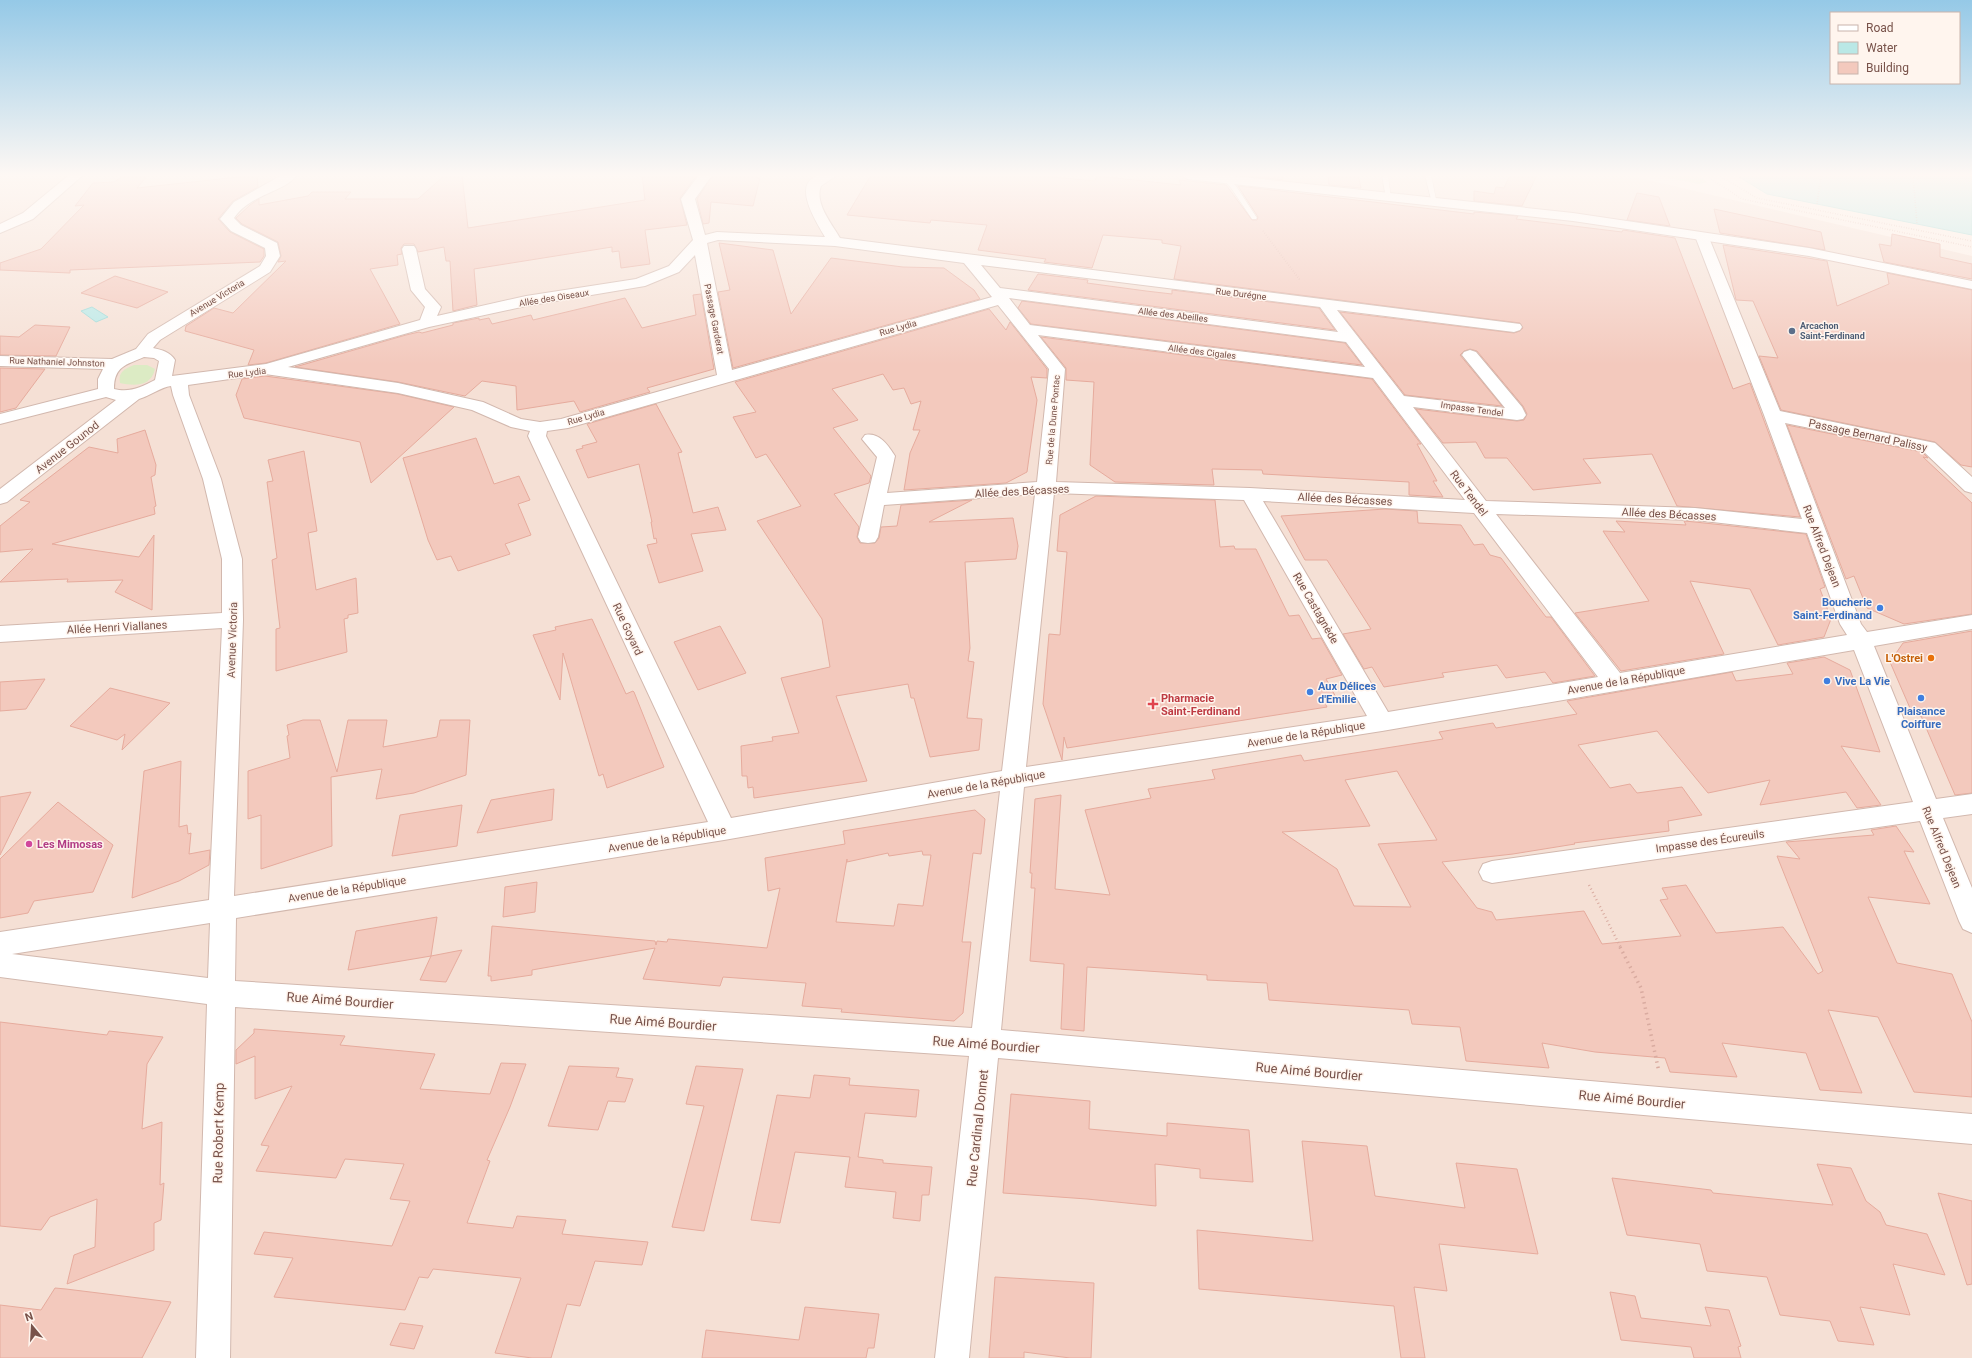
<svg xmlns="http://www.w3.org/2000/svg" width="1972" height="1358" viewBox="0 0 1972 1358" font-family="Roboto,sans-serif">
  <rect width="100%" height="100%" fill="#fdf0e7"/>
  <path fill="#f5e0d5" d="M0 175H1627L1972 256V1358H0Z"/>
  <g fill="#dcebc4">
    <path d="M1654 175H1697L1707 182 1699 184Z"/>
    <path d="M134 365H147L155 369C151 387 134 386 120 383 118 372 124 369 134 365Z"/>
  </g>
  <g fill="#bae8e6" stroke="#a0dad8">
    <path d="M1736 175H1972V235L1767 194Z"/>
    <path d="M92 307 108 317 96 322 81 311Z"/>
  </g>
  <g fill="#f3c9bd" stroke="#e6ab9d" fill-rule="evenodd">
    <path d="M125 175H148L137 188 257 175 258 187 233 201 218 219 230 232 264 249V256L260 262 70 270V273L0 270V263L41 249 84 205 75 206 93 183 114 182Z"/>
    <path d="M445 175H462L468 228 645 200 642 175H697L680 198 687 225 645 230 650 264 621 268 619 251 612 252V247L474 269 477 305 453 311 450 261H446L444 247 418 252 414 244H404L401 248 402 254 397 255 398 265 370 269 400 324 266 363 248 365 254 350 185 331 186 326 214 308 233 313 286 261 278 262 281 256 278 242 242 224 236 218 250 205 259 199V205L308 196 312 192H351L345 199H418Z"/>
    <path d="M713 175H758L757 178H760L753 206 711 202 709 223 703 224 697 199Z"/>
    <path d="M871 175H1033L1095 181 1097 176 1181 185 1179 180 1226 185 1252 220H1257L1258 217 1238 186 1474 214V212L1518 216 1516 219 1622 232 1623 230 1675 238 1733 389 1750 383 1800 517 1677 506 1652 454 1583 459 1601 483 1533 490 1507 458H1485L1476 442 1443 443 1416 409 1517 421 1524 420 1527 414 1523 406 1477 351 1470 349 1464 351 1460 355 1502 406 1405 395 1340 312 1514 333 1520 331 1523 328 1520 323 1174 279 1181 246 1162 243V240L1103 235 1092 268 1044 262 1046 259 978 250 987 225 931 220 930 223 847 215Z"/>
    <path d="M1240 175H1283V180Z"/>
    <path d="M1328 175H1358L1361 188 1329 185Z"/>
    <path d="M1510 175H1537L1522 206 1474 201V191L1494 194 1496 187 1504 188Z"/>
    <path d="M1637 193 1659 197 1670 226 1627 220Z"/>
    <path d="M1714 209 1821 232 1825 250 1720 233Z"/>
    <path d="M1892 234 1940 244V257L1972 264V279L1884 262 1879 244 1891 246Z"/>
    <path d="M719 243 773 250 791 314 831 258 903 267 944 268 974 290 980 299 733 368 718 292 730 290Z"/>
    <path d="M1723 245 1827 261 1837 306 1889 284 1887 273 1972 290V467L1961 465 1935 442 1781 410 1759 356 1778 358 1753 301 1736 300Z"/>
    <path d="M1038 274 1088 280 1087 283 1146 291 1172 294V290L1319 308 1335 330 1028 290Z"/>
    <path d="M115 276 168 292 137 308 81 293Z"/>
    <path d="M701 294 714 369 647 388 650 392 580 412 574 401 517 410 516 386 482 381 465 396 398 382 295 367 406 335 419 332 422 333 453 325V323L479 318V320L489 318 492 324 531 315 533 320 625 298 642 328 696 315 693 295Z"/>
    <path d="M1022 301 1345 343 1362 365 1031 324 1018 308Z"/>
    <path d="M989 309 1006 330 1010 322 1047 369V378L1031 377 1037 400 1027 472 1006 483 904 490 910 453 920 430H913L921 401 911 404 904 388 893 390 883 374 832 389 858 420 833 428 871 476 869 483 834 494 859 527 857 537 860 543H875L879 538 881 527 897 526 901 505 972 500 929 522 1013 518 1018 546 1016 559 965 562 970 648 968 661 974 662 967 718 982 719 979 750 930 757 914 698H911L908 684 836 696 867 781 754 798 753 787 748 788 747 776H742L741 746 773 741 772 737 799 733 781 678 830 667 822 619 757 521 801 506 766 454 756 458 733 417 756 412 735 382Z"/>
    <path d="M35 325 70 327 56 356 0 355V336L19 337Z"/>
    <path d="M1041 337 1372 379 1421 444H1417L1437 481H1433L1443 497 1409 495V482L1263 474 1262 470 1212 469 1214 485 1115 482 1090 465 1094 382 1066 380V368Z"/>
    <path d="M0 368 45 369 16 408 0 412Z"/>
    <path d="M265 376 398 394 454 407 371 483 360 442 244 418 236 395 242 379Z"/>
    <path d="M656 404 682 452 678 453 693 513 718 507 726 530 691 534 703 571 659 583 647 545 657 543 656 538 654 539 651 522H652L639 464 588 478 576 450 583 448 582 446 597 442 587 424Z"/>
    <path d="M1787 425 1922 452 1928 458 1923 457 1972 503V614L1904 624 1867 608 1854 576 1846 579Z"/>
    <path d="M145 430 156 465 155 475 151 477 156 506 154 507 155 514 52 544 139 557 154 535 152 610 115 592 123 580 67 582 68 579 0 582 33 549 0 552V526L30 502 20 500 89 447 118 453 117 439Z"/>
    <path d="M476 438 494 484 519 476 530 500 518 504 531 535 505 544 510 554 458 571 451 556 437 560 428 540 403 458Z"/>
    <path d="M304 451 317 531 308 533 316 590 356 578 358 613 348 615V618L344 619 347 652 276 671V629L280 628 272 560 277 558 267 482 273 481 268 460Z"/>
    <path d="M1096 496 1215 500 1220 547 1234 546 1235 549H1256L1289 616 1299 615 1312 639 1321 638 1342 675 1326 679 1338 701 1325 703 1327 707 1067 748 1064 737 1062 760 1043 704 1049 634 1060 635 1067 552 1057 551 1060 515Z"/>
    <path d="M1385 509 1417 511 1418 523 1461 525 1474 545 1483 544 1490 555 1501 558 1546 617H1551L1595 676 1553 683 1545 672 1506 678 1497 665 1442 673 1444 677 1384 687 1372 667 1364 669 1343 634 1371 629 1327 560H1305L1281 516Z"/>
    <path d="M1616 521 1686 525 1684 521 1695 522 1806 534 1825 587 1820 589 1831 619 1824 637 1778 645 1750 589 1690 581 1724 654 1621 671 1575 613 1649 601 1603 531 1625 532Z"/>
    <path d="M592 619 626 694 633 691 634 692 664 767 607 788 603 774 599 776 563 653 560 700 533 635 556 630 555 627Z"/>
    <path d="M720 626 746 673 698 690 674 642Z"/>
    <path d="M1972 631V793L1955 795 1921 716 1913 715 1890 662 1903 643Z"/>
    <path d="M1824 657 1850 670 1880 752 1841 746 1881 805 1857 808 1846 792 1760 805 1770 780 1708 793 1657 731 1578 745 1610 788 1630 784 1637 793 1682 787 1702 815 1668 821 1669 831 1574 843 1575 844 1513 854 1442 862 1477 908 1492 912 1496 920 1584 911 1602 944 1681 936 1660 900 1668 899 1662 888 1686 885 1716 933 1783 927 1818 974 1823 971 1777 856 1800 859 1786 842 1874 835 1871 830 1896 826 1914 852 1904 851 1930 904 1868 897 1897 963 1952 974 1972 1022V1097L1914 1092 1878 1017 1828 1010 1862 1093 1820 1090 1806 1053 1722 1043 1737 1077 1670 1072 1665 1058 1595 1052 1542 1043 1549 1068 1466 1061 1460 1027 1412 1024 1409 1010 1269 1000 1267 983 1207 980V975L1087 967 1084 1031 1061 1029 1064 964 1030 961 1035 888H1031L1032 873H1030L1035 799 1061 795 1055 889 1110 895 1085 810 1151 798 1148 789 1215 779 1212 770 1301 755 1304 761 1443 739 1439 732 1493 723 1496 728 1577 714 1567 701 1732 672 1736 681 1793 674 1787 663ZM1397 771 1437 840 1378 844 1411 907 1354 906 1337 869 1282 832 1370 826 1345 780Z"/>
    <path d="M45 679 26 709 0 711V682Z"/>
    <path d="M110 688 170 703 122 750 125 734 117 740 70 726Z"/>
    <path d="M303 720H320L337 772 348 720H387L383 747 437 737 440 720H470L466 775 414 793 376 799 382 769 331 777 332 846 261 869V815L248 819V771L290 758 287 736 289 735 287 725Z"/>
    <path d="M181 761 179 827 187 825 188 834 191 833 189 854 210 850 209 865 179 881 132 898 144 771Z"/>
    <path d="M554 789 552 820 477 833 491 800Z"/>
    <path d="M31 792 0 855V797Z"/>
    <path d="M58 802 113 845 93 892 34 901 28 913 0 918V859Z"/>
    <path d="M462 805 457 846 392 856 400 815Z"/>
    <path d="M975 810 985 819 981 854 973 853 962 942H971L963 1013 954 1021 841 1012 842 1009 802 1006 806 983 723 977 720 986 643 979 655 948 532 970V975L491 981V976H488L492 926 655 941 656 945 657 941 667 942 668 939 767 948 780 888 768 891 765 858 845 844 843 831ZM922 851 923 855H931L923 906 898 904 894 926 836 922 847 859V862L888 853 889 856Z"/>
    <path d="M537 882 535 912 503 917 505 887Z"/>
    <path d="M437 917 431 956 348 970 356 931Z"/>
    <path d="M462 950 446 982 420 980 431 956Z"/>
    <path d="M0 1022 107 1035 109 1031 163 1037 147 1064 142 1129 162 1122 160 1185 164 1183 161 1220 154 1223V1250L67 1284 74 1255 95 1247 97 1199 50 1217 41 1230 0 1226Z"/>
    <path d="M254 1029 345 1036 340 1045 435 1054 420 1089 490 1094 501 1063 526 1064 510 1107 487 1160 490 1161 467 1223 513 1228 517 1216 566 1220 562 1234 648 1242 642 1265 595 1261 580 1306 567 1304 551 1358H532L495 1353 521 1278 433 1269 428 1278 419 1277 405 1310 274 1297 293 1258 254 1254 264 1232 392 1246 410 1201 390 1199 404 1164 345 1159 336 1178 256 1171 269 1146 261 1145 292 1086 255 1099V1056L236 1064V1050L254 1033Z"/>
    <path d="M569 1066 619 1068 616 1077 633 1079 625 1102 608 1101 598 1130 548 1126Z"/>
    <path d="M696 1066 743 1069 704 1231 672 1227 704 1106 686 1104Z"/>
    <path d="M814 1075 850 1078 849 1085 919 1090 916 1117 865 1113 858 1157 883 1160V1163L932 1167 929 1195H922L920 1221 893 1218 896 1192 845 1187 850 1157 795 1152 780 1223 751 1220 777 1095 810 1098Z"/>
    <path d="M1011 1094 1090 1101 1089 1129 1167 1136V1123L1249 1130 1253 1182 1200 1178V1169L1155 1164 1156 1206 1087 1199 1003 1193Z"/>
    <path d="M1302 1141 1367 1146 1375 1196 1465 1208 1456 1163 1517 1169 1538 1254 1439 1244 1447 1291 1414 1287 1425 1358H1401L1394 1306 1199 1289 1197 1230 1313 1241Z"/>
    <path d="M1817 1164 1851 1168 1866 1201 1880 1212 1886 1225 1927 1234 1945 1275 1893 1264 1910 1315 1860 1307 1874 1345 1838 1341 1830 1321 1780 1315 1767 1277 1707 1271 1700 1244 1627 1235 1612 1178 1711 1190 1713 1193 1833 1205Z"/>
    <path d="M1938 1193 1972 1201V1284L1967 1285Z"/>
    <path d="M995 1277 1094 1283 1091 1358H1070L1024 1352V1358H989Z"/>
    <path d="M55 1288 66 1289 171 1302 142 1358H0V1305L41 1310Z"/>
    <path d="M1610 1292 1635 1296 1641 1318 1711 1326 1705 1307 1729 1310 1741 1346 1738 1347 1741 1358H1694L1691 1347 1621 1340Z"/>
    <path d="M805 1307 879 1314 874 1348H868L866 1358H702L706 1330 799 1340Z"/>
    <path d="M400 1323 423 1326 414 1349 390 1345Z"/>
  </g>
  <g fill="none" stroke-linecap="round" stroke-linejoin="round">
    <defs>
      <g id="lane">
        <path d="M1382 175H1388L1391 199 1386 198Z"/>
        <path d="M1425 175H1431L1437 204 1432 203Z"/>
        <path d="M1225 179H1229L1236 186 1257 218 1256 219H1252L1231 188 1224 180Z"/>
      </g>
      <g id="street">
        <path d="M69 175H83L33 219 0 233V224L23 213Z"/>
        <path d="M282 175H297C285 192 250 194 234 218L241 225 277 243 280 256 270 272 160 340 153 348C162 350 170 352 175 360L172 376 266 364 420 320 425 307 411 290 402 249 404 246H414L416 249 425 289 441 307 437 316 526 296 636 279 669 266 693 240 681 199 699 175H712L695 199 705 235 717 232 825 237C817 223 789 181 821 175 826 174 832 175 837 175L821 186C814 203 832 224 840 238L1520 324 1522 327 1520 330 1514 332 1337 310 1404 396 1505 408 1462 355 1464 352 1470 350 1476 352 1522 407 1526 415 1523 419 1517 420 1413 407 1486 501 1695 508 1802 519 1764 415 1695 236 1697 233H1707L1780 411 1935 443 1972 477V493L1965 491 1923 451 1785 423 1861 624 1867 632 1972 615V629L1874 646 1936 799 1972 794V814L1943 818 1972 888V933L1963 929 1959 921 1920 821 1492 883 1483 880 1479 872 1483 864 1492 861 1913 802 1854 650 1382 731 1024 787 1001 1030 1972 1114V1144L998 1058 969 1358H935L969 1056 235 1007 230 1358H196L207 1004 0 977V932L209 900 222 628 0 642V626L222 613V559L203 479 173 395 171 386C161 387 150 396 139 399L7 502 0 504V489L116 400 106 397 0 424V414L98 389V379L103 369 0 366V356L112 359 136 349 148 334 260 266 266 256 265 248 231 231 220 219 234 202ZM718 240 835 246 964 263 992 297 732 370 707 243ZM695 255 717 375 561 419 540 422 521 419 483 402 398 383 288 367 429 327 526 306 645 286 679 272ZM981 265 1320 307 1338 332 1000 288ZM1009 298 1346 342 1365 367 1030 325ZM998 305 1049 369 1037 482 887 493 895 456C888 445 879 432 865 435L862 439 877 457 858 537 861 542 868 543 875 542 878 537 884 505 1035 494 1002 771 731 818 546 436 547 431 568 428ZM1038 335 1373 378 1465 500 1250 488 1056 482 1065 369ZM144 357 154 358 159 361 155 380C141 387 130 393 114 389 114 366 126 365 144 357ZM265 374 398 393 472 410 511 427 530 431 528 436 708 822 234 896 243 620 242 559 221 479 189 395 188 385ZM1054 493 1244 500 1367 716 1026 767ZM1263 501 1474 513 1598 677 1388 712ZM1496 514 1695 520 1807 533 1840 624 1847 635 1620 673ZM1000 791 972 1028 235 981 236 918 724 840ZM210 923 208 978 12 954Z"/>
      </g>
      <path id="secondary" d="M1181 175H1225L1573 213 1809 248 1972 281V289L1809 256 1573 221 1187 179Z"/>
    </defs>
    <use href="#lane" stroke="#d2b8ae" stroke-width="1"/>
    <use href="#street" stroke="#d2b8ae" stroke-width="2"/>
    <use href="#secondary" stroke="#d7b8ae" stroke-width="2"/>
    <g stroke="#d9aba0" stroke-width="1.5" stroke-dasharray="0.5 2" stroke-linecap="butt">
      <path d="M1705 175 1742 199 1972 247"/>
      <path d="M1718 175 1757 198 1972 241"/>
      <path d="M1913 175 1917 224"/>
      <path d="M1740 178 1741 175"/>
      <path d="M1817 204 1821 175"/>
      <path d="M1263 231 1300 280"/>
    </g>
    <path stroke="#d9aba0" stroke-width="2.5" stroke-dasharray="1 3" stroke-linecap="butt" d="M1589 885 1621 948"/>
    <path stroke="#d9aba0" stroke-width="3.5" stroke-dasharray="1.5 4" stroke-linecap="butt" d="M1620 947 1641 988 1659 1072"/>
    <use href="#lane" fill="#fff" fill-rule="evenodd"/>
    <use href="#street" fill="#fff" fill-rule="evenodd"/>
    <use href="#secondary" fill="#fff" fill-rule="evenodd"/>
  </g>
  <linearGradient id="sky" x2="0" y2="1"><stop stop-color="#95c9e7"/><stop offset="0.48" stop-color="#fef8f4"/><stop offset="1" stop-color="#fef8f4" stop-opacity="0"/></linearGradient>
  <rect width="1972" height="365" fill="url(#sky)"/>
  <circle fill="#5c6f8a" stroke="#fff5ee" stroke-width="1.5" cx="1792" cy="331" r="4"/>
  <g fill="#3f7fe0" stroke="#fff5ee" stroke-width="1.5">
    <circle cx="1880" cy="608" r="4"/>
    <circle cx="1827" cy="681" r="4"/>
    <circle cx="1310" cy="692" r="4"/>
    <circle cx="1921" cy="698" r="4"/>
  </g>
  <circle fill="#e8710a" stroke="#fff5ee" stroke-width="1.5" cx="1931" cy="658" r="4"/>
  <path fill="#e0444e" stroke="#fff5ee" stroke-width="1.5" d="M1151 698h4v4h4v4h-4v4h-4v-4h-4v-4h4z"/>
  <circle fill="#d1479c" stroke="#fff5ee" stroke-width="1.5" cx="29" cy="844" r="4"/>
  <g text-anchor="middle" stroke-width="3" stroke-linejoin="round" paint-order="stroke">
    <g font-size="9" fill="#78524a" stroke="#fff5ee">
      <text transform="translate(1241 294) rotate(7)" y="3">Rue Durégne</text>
      <text transform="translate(217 298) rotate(-31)" y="3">Avenue Victoria</text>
      <text transform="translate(554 298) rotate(-9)" y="3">Allée des Oiseaux</text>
      <text transform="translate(1173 315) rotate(7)" y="3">Allée des Abeilles</text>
      <text transform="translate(714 319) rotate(79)" y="3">Passage Garderat</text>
      <text transform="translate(898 328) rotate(-16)" y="3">Rue Lydia</text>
      <text transform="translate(1202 352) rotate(7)" y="3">Allée des Cigales</text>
      <text transform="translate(57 362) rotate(2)" y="3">Rue Nathaniel Johnston</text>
      <text transform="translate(247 373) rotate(-7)" y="3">Rue Lydia</text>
      <text transform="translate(1472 409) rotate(8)" y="3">Impasse Tendel</text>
      <text transform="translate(586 417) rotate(-16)" y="3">Rue Lydia</text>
      <text transform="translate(1053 420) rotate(-85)" y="3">Rue de la Dune Pontac</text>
    </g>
    <g font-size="9" font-weight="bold" fill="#4e5e75" stroke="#fff5ee" text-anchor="start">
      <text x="1800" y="329">Arcachon<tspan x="1800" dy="10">Saint-Ferdinand</tspan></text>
    </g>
    <g font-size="11" fill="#78524a" stroke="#fff5ee">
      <text transform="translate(1868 435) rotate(12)" y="4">Passage Bernard Palissy</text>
      <text transform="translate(67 447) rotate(-38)" y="4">Avenue Gounod</text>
      <text transform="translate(1022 491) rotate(-3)" y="4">Allée des Bécasses</text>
      <text transform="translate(1469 493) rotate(53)" y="4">Rue Tendel</text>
      <text transform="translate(1345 499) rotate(3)" y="4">Allée des Bécasses</text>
      <text transform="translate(1669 514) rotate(3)" y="4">Allée des Bécasses</text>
      <text transform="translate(1822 546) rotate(69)" y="4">Rue Alfred Dejean</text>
      <text transform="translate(1316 608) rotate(60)" y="4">Rue Castagnède</text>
      <text transform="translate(117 627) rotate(-3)" y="4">Allée Henri Viallanes</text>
      <text transform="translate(628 629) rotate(65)" y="4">Rue Goyard</text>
      <text transform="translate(232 640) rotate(-88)" y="4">Avenue Victoria</text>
      <text transform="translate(1626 680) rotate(-10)" y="4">Avenue de la République</text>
      <text transform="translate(1306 734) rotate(-9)" y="4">Avenue de la République</text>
      <text transform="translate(986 784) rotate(-10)" y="4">Avenue de la République</text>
      <text transform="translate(667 839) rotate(-9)" y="4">Avenue de la République</text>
      <text transform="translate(1710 841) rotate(-8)" y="4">Impasse des Écureuils</text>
      <text transform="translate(1942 847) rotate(68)" y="4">Rue Alfred Dejean</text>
      <text transform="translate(347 889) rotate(-9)" y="4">Avenue de la République</text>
    </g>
    <g font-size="11" font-weight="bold" fill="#366cbe" stroke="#fff5ee" text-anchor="start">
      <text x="1872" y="606" text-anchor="end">Boucherie<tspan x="1872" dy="13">Saint-Ferdinand</tspan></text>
      <text x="1835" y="685">Vive La Vie</text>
      <text x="1318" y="690">Aux Délices<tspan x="1318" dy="13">d'Emilie</tspan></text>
      <text x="1921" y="715" text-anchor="middle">Plaisance<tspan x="1921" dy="13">Coiffure</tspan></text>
    </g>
    <g font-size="11" font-weight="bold" fill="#c56008" stroke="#fff5ee" text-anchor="end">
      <text x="1923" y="662">L'Ostrei</text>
    </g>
    <g font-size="11" font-weight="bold" fill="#be3a42" stroke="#fff5ee" text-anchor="start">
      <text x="1161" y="702">Pharmacie<tspan x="1161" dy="13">Saint-Ferdinand</tspan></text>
    </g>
    <g font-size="11" font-weight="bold" fill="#b23c85" stroke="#fff5ee" text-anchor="start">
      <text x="37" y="848">Les Mimosas</text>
    </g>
    <g font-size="13" fill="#78524a" stroke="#fff5ee">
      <text transform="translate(340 1000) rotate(4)" y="5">Rue Aimé Bourdier</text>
      <text transform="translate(663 1022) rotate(4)" y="5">Rue Aimé Bourdier</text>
      <text transform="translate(986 1044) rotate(4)" y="5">Rue Aimé Bourdier</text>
      <text transform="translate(1309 1071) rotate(5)" y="5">Rue Aimé Bourdier</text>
      <text transform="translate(1632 1099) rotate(5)" y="5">Rue Aimé Bourdier</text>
      <text transform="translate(977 1128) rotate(-84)" y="5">Rue Cardinal Donnet</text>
      <text transform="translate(218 1133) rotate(-89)" y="5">Rue Robert Kemp</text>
    </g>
  </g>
  <rect x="1830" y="12" width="130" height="72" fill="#fff5ee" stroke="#c9b4ac"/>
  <rect x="1838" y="25" width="20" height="6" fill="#ffffff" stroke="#c9b4ac"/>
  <text x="1866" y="32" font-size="12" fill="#78524a">Road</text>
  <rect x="1838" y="42" width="20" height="12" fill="#bae8e6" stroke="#c9b4ac"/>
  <text x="1866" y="52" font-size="12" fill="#78524a">Water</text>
  <rect x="1838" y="62" width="20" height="12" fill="#f3c9bd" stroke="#c9b4ac"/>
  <text x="1866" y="72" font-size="12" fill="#78524a">Building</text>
  <g transform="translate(32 1326) rotate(342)" stroke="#fff5ee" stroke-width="3" paint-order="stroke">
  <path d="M0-3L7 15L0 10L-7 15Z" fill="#78524a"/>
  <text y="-6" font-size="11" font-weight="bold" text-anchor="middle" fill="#78524a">N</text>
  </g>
</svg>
